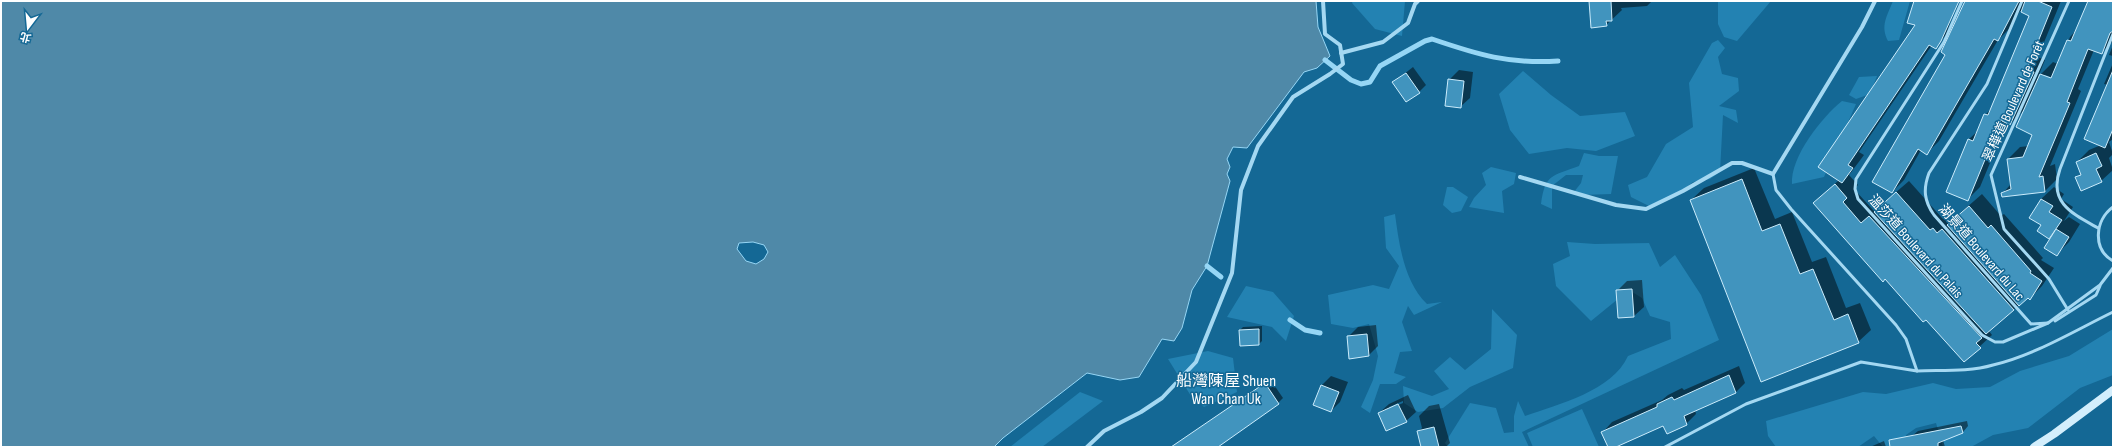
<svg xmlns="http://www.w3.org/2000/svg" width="2114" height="448" viewBox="0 0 2114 448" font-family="'Sofia Sans Condensed','Noto Sans TC',sans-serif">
  <rect width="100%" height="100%" fill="#146895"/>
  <g fill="#2382b2">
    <path d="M1353 1H1405L1402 36 1375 29 1352 3Z"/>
    <path d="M1718 1H1771L1737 41 1724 37 1718 24Z"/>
    <path d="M1893 1H1910L1899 40 1888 41C1880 26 1887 16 1893 1Z"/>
    <path d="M1718 40 1725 48 1718 57 1722 74 1738 78 1739 91 1719 106 1736 110 1738 123 1723 115 1720 172 1710 179 1693 182 1683 190 1651 207 1631 197 1628 185 1647 177 1666 144 1693 127 1689 83 1712 43Z"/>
    <path d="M1523 71 1551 95 1580 116 1625 112 1635 136 1596 151 1567 148 1529 154 1510 130 1499 94Z"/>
    <path d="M1877 76 1870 94 1856 99 1849 95 1859 77Z"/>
    <path d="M1842 101 1856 104 1824 177 1792 184C1790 157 1822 117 1842 101Z"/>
    <path d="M1584 153 1599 156H1618L1611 194 1582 195 1574 192 1581 183 1583 175H1566L1552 186V209L1541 204C1545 174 1552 176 1579 166Z"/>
    <path d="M1491 167 1516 173 1514 184 1502 191 1504 213 1469 207 1474 198 1486 185 1482 173Z"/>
    <path d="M1447 187H1453L1468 197 1461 211 1452 213 1443 205Z"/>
    <path d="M1395 214C1399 244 1404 282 1427 304L1442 302 1414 315 1408 306 1402 322 1412 351 1400 352 1394 373 1406 377 1396 384H1380L1370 413 1361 407 1373 380 1378 356 1369 324 1353 328 1331 324 1328 295 1373 285 1389 289 1399 266 1386 248 1384 217Z"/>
    <path d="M1567 242 1595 244 1649 243 1660 267 1675 255 1701 295 1719 340 1522 432 1529 447H1448L1445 443 1470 403 1496 408 1504 433 1514 432V416L1518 401 1525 416C1559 404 1612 391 1628 356L1671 339 1670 322 1650 316 1642 298 1629 290 1591 321 1556 286 1553 264 1570 256Z"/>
    <path d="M1246 286 1273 292 1294 316 1286 341 1272 327 1227 317Z"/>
    <path d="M1492 309 1517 335 1513 368 1470 387 1443 408 1418 412 1404 403 1403 386 1432 396 1449 389 1434 371 1450 357 1465 370 1491 349Z"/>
    <path d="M2113 329V375L2080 388 2028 428 1993 435 1971 447H1943L1936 423 1916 428 1906 435 1903 447H1883L1874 436 1858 447H1776L1768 436 1766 421 1863 392 1886 394 1933 383 1956 389 1990 387 2020 371 2069 356Z"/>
    <path d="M1208 351 1233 358 1237 392 1204 407 1191 396 1168 359Z"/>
    <path d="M1080 392 1103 401 1042 447H1010Z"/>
    <path d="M1582 409 1599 447H1533L1527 433Z"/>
  </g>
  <path fill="#4f89a8" stroke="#96d6f5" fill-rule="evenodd" d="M1 1H1316L1318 27 1330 56 1317 68 1304 72 1247 148 1233 147 1227 159 1230 167 1227 174 1230 181 1207 266 1192 290 1182 328 1174 341 1162 339 1139 377 1120 380 1087 373 1003 438 994 447H1ZM753 242 764 245 768 252 764 259 756 264 746 261 737 249 739 243Z"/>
  <g fill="#0007" fill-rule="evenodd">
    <path d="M1589 1H1652L1647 6 1621 8 1622 10 1606 25Z"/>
    <path d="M1915 1H1957L1946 35 1934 47 1932 45 1859 152 1864 155 1849 175 1858 185 1854 189 1874 211 1909 181 1943 219 1945 216 1950 222 1982 194 2001 216 2004 214 2043 258 2041 260 2054 268 2042 286 2030 298 2028 297 1989 331 1992 335 1964 361 1926 319 1814 203 1839 180 1916 25Z"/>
    <path d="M1976 1H2061L2038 57 2045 60 2038 77 2053 62 2058 64 2070 37 2077 29 2089 1H2113V41L2102 52 2094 50 2078 89 2081 91 2050 166 2055 164 2057 179 2045 191 2002 194 2011 184 2008 159 2020 147 2029 146 2033 134 2025 109 2010 124 2007 122 1980 187 1967 200 1948 191 1969 139 1979 130 1985 115 1992 108 2030 16 2020 11 2010 28 1998 40 1939 141 1927 153 1921 150 1904 180 1892 192ZM2045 75 2056 79V81L2045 77Z"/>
    <path d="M2113 45V56L2109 55Z"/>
    <path d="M2113 63V139L2109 142 2113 154 2109 158 2113 170 2101 181 2077 178 2082 173 2077 162 2089 150 2101 145 2108 85 2104 84Z"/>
    <path d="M1413 67 1426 85 1419 92 1394 82Z"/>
    <path d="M1459 70 1473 72 1470 98 1460 107 1449 80Z"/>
    <path d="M1754 168 1775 219 1792 212 1812 262 1826 257 1846 308 1860 303 1871 330 1858 342 1691 200 1704 188Z"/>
    <path d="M2054 187 2064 194 2061 199 2073 207 2064 221 2069 217 2080 224 2069 242 2056 255 2054 233 2049 237 2042 225 2030 217 2041 199Z"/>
    <path d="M1642 280 1644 307 1634 316 1617 291 1627 281Z"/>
    <path d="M1376 325 1378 346 1368 356 1348 337 1358 327Z"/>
    <path d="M1262 326V341L1259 344 1240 330 1243 327Z"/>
    <path d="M1739 366 1745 383 1736 392 1695 410 1696 414 1686 424H1664L1609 447 1603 432 1612 422 1662 400 1668 395 1682 388 1684 390Z"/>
    <path d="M1331 376 1348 382 1340 402 1331 411 1314 405 1322 385Z"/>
    <path d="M1270 379 1283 398 1278 403 1215 447H1173Z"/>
    <path d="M1408 395 1416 412 1406 421 1379 413 1389 404ZM1403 401V403L1389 409V407Z"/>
    <path d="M1439 404 1450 443 1446 447H1422L1418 432 1422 428 1419 416 1429 406Z"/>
    <path d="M1967 421 1968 426 1963 432 1943 440 1945 447H1915L1912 436 1918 431Z"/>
    <path d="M1884 441 1886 447H1870Z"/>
  </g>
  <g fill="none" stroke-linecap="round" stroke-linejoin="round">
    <g stroke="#96d6f5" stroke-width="5">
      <path d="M1325 60 1351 80 1361 84 1370 82 1380 66 1425 41 1432 39C1479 55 1508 64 1558 61"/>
      <path d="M1207 266 1221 277"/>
      <path d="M1290 320 1305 330 1320 333"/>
    </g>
  </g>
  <g fill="#4194be" stroke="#cbecfc">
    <path d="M1589 1H1611L1612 21H1606L1607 26 1591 28Z"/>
    <path d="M1914 1H1959L1941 41 1936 49 1929 45 1848 165 1853 168 1842 183 1818 167 1915 25 1907 23Z"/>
    <path d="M1965 1H2019L1998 41 1994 39 1927 155 1918 149 1892 193 1872 182 1945 55 1941 52Z"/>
    <path d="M2025 1H2038L2052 7 2027 69 2034 72 2010 125 2002 121V118L1968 201 1946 192 1968 139 1973 141 1984 114 1988 115 2029 16 2021 12Z"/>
    <path d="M2088 1H2113V31L2110 33 2102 54 2088 49 2067 102 2070 103 2039 177 2043 176 2045 192 2002 197 2001 193 2011 189 2007 159 2023 157 2032 135 2016 127 2040 74 2051 78 2067 40 2071 41Z"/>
    <path d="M2113 70V129L2105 148 2084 139Z"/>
    <path d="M1406 73 1420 93 1406 102 1392 82Z"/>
    <path d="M1448 79 1464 81 1461 108 1445 106Z"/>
    <path d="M2096 153 2102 166 2096 169 2102 182 2081 191 2075 177 2081 175 2076 162Z"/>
    <path d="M1742 179 1762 231 1780 224 1800 274 1813 269 1834 320 1848 314 1859 343 1761 382 1690 200Z"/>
    <path d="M1835 184 1847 198 1843 202 1861 223 1869 216 1982 338 1976 343 1981 348 1964 362 1926 320 1923 322 1885 279 1883 282 1813 203Z"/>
    <path d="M1896 192 1930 230 1933 228 1937 233 1942 229 2014 310 1986 334 1874 212Z"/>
    <path d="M2041 199 2053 206 2049 212 2062 220 2049 239 2037 231 2041 225 2029 218Z"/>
    <path d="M1969 206 1988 228 1991 225 2031 271 2030 273 2042 281 2030 300 2028 298 2019 306 1947 225Z"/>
    <path d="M2056 229 2069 237 2057 256 2044 248Z"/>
    <path d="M1632 289 1634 317 1618 318 1616 290Z"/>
    <path d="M1259 329V345L1240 346 1239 330Z"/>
    <path d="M1367 334 1369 356 1349 359 1347 336Z"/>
    <path d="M1729 375 1736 393 1684 416 1687 425 1667 434 1663 426 1616 447H1608L1601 432 1657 407V404L1672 397 1674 400Z"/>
    <path d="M1265 383 1279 404 1218 447H1171Z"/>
    <path d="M1321 385 1339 392 1331 412 1313 405Z"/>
    <path d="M1398 404 1407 422 1386 431 1378 413Z"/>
    <path d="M1961 426 1963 433 1938 443V447H1890L1889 440Z"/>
    <path d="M1434 427 1439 447H1421L1417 431Z"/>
  </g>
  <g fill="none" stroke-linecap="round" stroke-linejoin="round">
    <g stroke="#a4d8f2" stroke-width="3">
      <path d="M1962 1 1944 42 1856 179 1855 189 1858 199 1982 335 1995 342H2003L2048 323 2100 285 2113 268"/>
      <path d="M2022 1 1987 84 1929 173C1923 189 1924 201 1934 215L2031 324 2048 323"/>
      <path d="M1773 174 1776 190 1791 209 1896 325 1906 339 1917 371C1942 370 1969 372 1993 365 2035 355 2074 331 2113 312"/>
      <path d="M2113 207C2095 220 2092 249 2113 261"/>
      <path d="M2098 228C2073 214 2048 203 2060 169L2113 34"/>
      <path d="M2068 310 2049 279 2004 229 1991 175 2069 1"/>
      <path d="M2055 321 2096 295 2100 286"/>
      <path d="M1665 447 1746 404 1861 362 1917 371"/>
    </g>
    <g stroke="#a4d8f2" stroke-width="4">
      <path d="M1341 53 1383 42 1408 23 1415 4 1418 1"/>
      <path d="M1520 177 1616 205 1646 209 1683 191 1732 163H1742L1773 174 1862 27 1875 1"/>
      <path d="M1087 447 1104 431 1141 412 1162 398 1196 362 1232 273 1241 190 1258 146 1293 97 1330 74 1343 64 1340 45 1325 34 1323 1"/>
    </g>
    <path stroke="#d3eefc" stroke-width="8" d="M2034 447 2054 434 2113 390"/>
  </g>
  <g text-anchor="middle" stroke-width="3" stroke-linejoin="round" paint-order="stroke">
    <g font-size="14" fill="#fff" stroke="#146895">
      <text transform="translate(2013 101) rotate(-66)" y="5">翠樺道 Boulevard de Forêt</text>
      <text transform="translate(1916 246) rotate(48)" y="5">溫莎道 Boulevard du Palais</text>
      <text transform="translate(1982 252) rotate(49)" y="5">湖景道 Boulevard du Lac</text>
    </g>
    <g font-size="16" fill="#fff" stroke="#146895">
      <text x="1226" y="386">船灣陳屋 Shuen<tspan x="1226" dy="18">Wan Chan Uk</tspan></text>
    </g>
  </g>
  <rect width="2114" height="448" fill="none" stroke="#ffffff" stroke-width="4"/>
  <g transform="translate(28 28) rotate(196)" stroke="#146895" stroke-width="3" paint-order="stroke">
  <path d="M0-3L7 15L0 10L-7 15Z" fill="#ffffff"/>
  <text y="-6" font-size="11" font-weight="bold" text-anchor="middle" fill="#ffffff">北</text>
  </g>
</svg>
